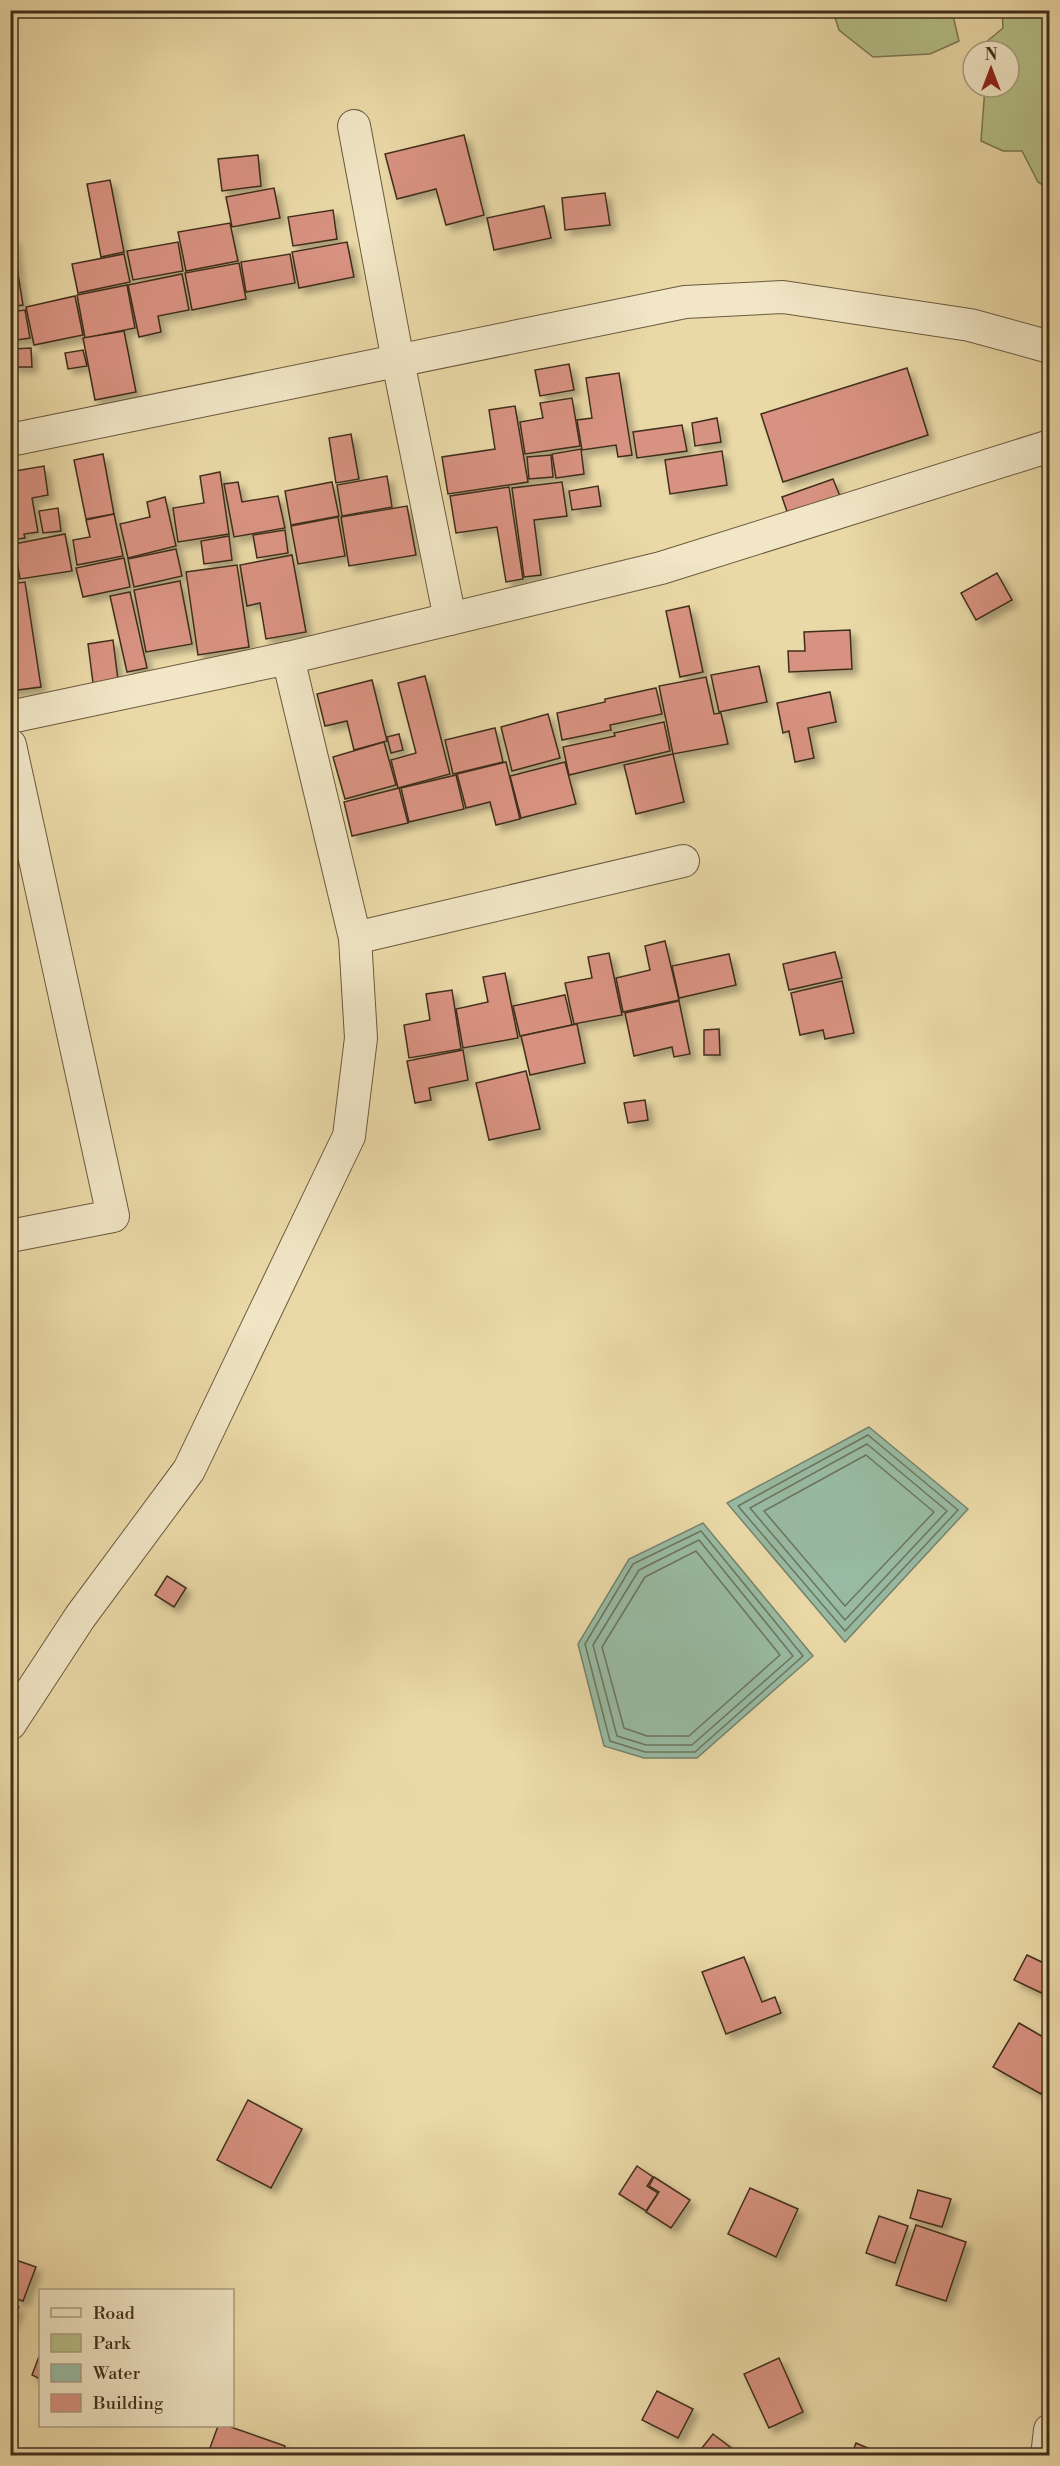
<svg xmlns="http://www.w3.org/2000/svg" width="1060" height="2466" viewBox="0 0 1060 2466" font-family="'Libre Bodoni',serif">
  <defs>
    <filter id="shadow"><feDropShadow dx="5.5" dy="5.5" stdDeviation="3" flood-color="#0004"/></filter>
  </defs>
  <rect width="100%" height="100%" fill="#ead9a7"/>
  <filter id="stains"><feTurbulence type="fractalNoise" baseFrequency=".00333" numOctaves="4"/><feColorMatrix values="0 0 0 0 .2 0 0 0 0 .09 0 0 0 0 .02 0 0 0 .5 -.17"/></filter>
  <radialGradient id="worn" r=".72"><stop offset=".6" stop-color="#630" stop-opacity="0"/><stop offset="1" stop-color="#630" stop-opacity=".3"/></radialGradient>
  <g fill="#b5bf88" stroke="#7a7752" stroke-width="1.5">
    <path d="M833 11H952L959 41 930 54 873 57 839 30Z"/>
    <path d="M1002 11H1047L1050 51 1049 189 1038 182 1022 151H1003L981 141 985 87H1009V51H985V43L1003 28Z"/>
  </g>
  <g fill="#98bba3" stroke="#75836d" stroke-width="1.5">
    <path d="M869 1427 968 1509 845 1642 727 1503Z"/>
    <path d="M703 1523 813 1656 697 1758H644L604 1746 578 1644 629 1559Z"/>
  </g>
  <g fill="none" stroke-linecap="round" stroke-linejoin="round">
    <g stroke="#6c755f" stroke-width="1.5">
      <path d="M868 1435 958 1510 845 1631 738 1506Z"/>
      <path d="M867 1444 947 1511 845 1620 750 1508Z"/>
      <path d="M866 1455 934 1512 845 1606 764 1511Z"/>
      <path d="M701 1531 803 1656 695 1752H645L610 1741 585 1644 633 1564Z"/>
      <path d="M699 1540 793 1656 692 1745H646L617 1736 593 1645 639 1570Z"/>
      <path d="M696 1551 780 1655 689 1736H647L624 1728 602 1647 645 1577Z"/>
    </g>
  </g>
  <g fill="#d89281" stroke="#402f1b" stroke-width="1.5" filter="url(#shadow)">
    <path d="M464 135 484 215 446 225 436 189 397 199 385 154Z"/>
    <path d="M258 155 261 186 222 191 218 159Z"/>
    <path d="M110 180 124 252 101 257 87 184Z"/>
    <path d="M274 188 280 218 232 227 226 197Z"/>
    <path d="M605 193 610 225 565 230 562 198Z"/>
    <path d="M544 206 551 238 494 250 487 218Z"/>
    <path d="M333 210 337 239 293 246 288 217Z"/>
    <path d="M230 223 238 261 186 271 178 232Z"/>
    <path d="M10 237H13L18 272 10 273Z"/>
    <path d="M178 242 183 271 133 280 127 251Z"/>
    <path d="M347 242 354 277 299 288 292 252Z"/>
    <path d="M124 254 130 282 78 293 72 264Z"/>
    <path d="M290 254 295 283 246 292 241 262Z"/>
    <path d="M239 263 246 299 192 310 185 273Z"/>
    <path d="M18 274 23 305 10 307V276Z"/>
    <path d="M182 274 189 310 158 316 161 332 139 337 128 285Z"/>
    <path d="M127 285 135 328 85 338 77 295Z"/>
    <path d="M75 296 83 335 34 345 26 307Z"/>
    <path d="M25 310 30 338 10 341V312Z"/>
    <path d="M124 331 136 392 95 400 83 338Z"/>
    <path d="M31 348 32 367H12V349Z"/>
    <path d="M83 350 87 366 68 369 65 353Z"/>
    <path d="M569 364 574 390 540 396 535 370Z"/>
    <path d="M907 368 928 435 783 482 761 414Z"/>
    <path d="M619 373 632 455 618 457 616 445 582 450 577 420 592 418 586 378Z"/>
    <path d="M572 398 580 446 525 454 520 422 543 418 540 403Z"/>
    <path d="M515 406 528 482 448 494 442 457 495 449 489 410Z"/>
    <path d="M717 418 721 442 695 446 692 423Z"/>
    <path d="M682 425 687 451 637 458 633 432Z"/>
    <path d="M351 434 359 479 336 483 329 438Z"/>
    <path d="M581 449 584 474 556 478 552 454Z"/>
    <path d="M722 451 727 485 670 494 665 460Z"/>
    <path d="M103 454 114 514 86 519 74 460Z"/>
    <path d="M551 455 553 477 529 479 527 457Z"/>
    <path d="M44 466 48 495 32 498 38 532 24 534 25 538 10 540V472Z"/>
    <path d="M220 472 229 534 178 542 173 508 204 503 200 476Z"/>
    <path d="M387 476 392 507 342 516 337 485Z"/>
    <path d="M833 479 842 501 790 520 782 497Z"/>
    <path d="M238 482 242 502 278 496 285 528 234 537 224 484Z"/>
    <path d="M332 482 339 516 291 525 285 491Z"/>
    <path d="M562 482 567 516 534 520 541 575 524 577 512 488Z"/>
    <path d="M598 486 601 506 572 510 569 491Z"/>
    <path d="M509 487 523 579 506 582 497 527 456 533 450 496Z"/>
    <path d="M165 497 176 546 128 558 120 524 150 517 147 502Z"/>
    <path d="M407 506 416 555 349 566 341 517Z"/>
    <path d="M58 508 61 531 43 533 39 511Z"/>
    <path d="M114 514 123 556 77 565 73 540 90 537 86 520Z"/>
    <path d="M338 517 345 556 298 564 291 526Z"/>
    <path d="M285 530 288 553 257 558 253 535Z"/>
    <path d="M65 534 72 571 20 579 14 544Z"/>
    <path d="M229 536 232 560 204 564 201 541Z"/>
    <path d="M10 548 16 577 10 578Z"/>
    <path d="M176 549 182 576 134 587 128 559Z"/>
    <path d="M292 555 306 632 266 639 260 603 247 606 240 565Z"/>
    <path d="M124 558 130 587 83 597 76 568Z"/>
    <path d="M237 565 249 647 198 655 186 572Z"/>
    <path d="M997 573 1012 600 976 620 961 593Z"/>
    <path d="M180 581 192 644 146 652 134 590Z"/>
    <path d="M25 582 41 687 10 691V584Z"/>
    <path d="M130 592 147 668 127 672 110 596Z"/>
    <path d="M689 606 703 672 680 677 666 611Z"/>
    <path d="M850 630 852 669 789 672 788 651H805L804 632Z"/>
    <path d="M113 640 118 680 93 683 88 644Z"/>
    <path d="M759 666 767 702 719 712 711 675Z"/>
    <path d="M425 676 450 774 398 788 391 760 416 753 398 683Z"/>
    <path d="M706 677 714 714 721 713 728 744 673 754 659 686Z"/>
    <path d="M372 680 387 741 354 750 347 721 325 726 317 694Z"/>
    <path d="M656 688 662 714 610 725 611 730 562 740 557 713 605 702V699Z"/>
    <path d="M830 692 836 722 808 728 814 758 795 762 789 731 783 733 777 703Z"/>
    <path d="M548 714 560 758 512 771 501 727Z"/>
    <path d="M664 722 670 751 569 775 563 747 615 736 614 733Z"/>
    <path d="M495 728 503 762 453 774 445 740Z"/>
    <path d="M399 734 403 750 391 753 387 737Z"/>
    <path d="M384 742 396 785 345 799 333 757Z"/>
    <path d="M673 754 684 802 636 814 624 765Z"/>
    <path d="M506 762 520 819 496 825 490 802 466 808 457 774Z"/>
    <path d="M565 762 576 804 521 818 510 776Z"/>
    <path d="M456 775 464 809 409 822 401 788Z"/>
    <path d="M399 788 408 823 352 836 344 802Z"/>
    <path d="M665 941 679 1000 623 1012 616 978 650 970 645 946Z"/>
    <path d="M835 952 842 978 789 990 783 964Z"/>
    <path d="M609 953 622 1015 574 1024 565 983 592 978 588 957Z"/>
    <path d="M729 954 736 985 679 998 672 966Z"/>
    <path d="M505 973 518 1038 463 1048 456 1009 488 1002 483 977Z"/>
    <path d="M842 981 854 1033 825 1039 823 1030 800 1035 791 993Z"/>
    <path d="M452 990 461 1049 409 1058 404 1025 430 1020 426 994Z"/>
    <path d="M565 995 572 1025 520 1036 513 1006Z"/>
    <path d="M679 1001 690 1054 674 1057 672 1047 634 1056 625 1013Z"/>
    <path d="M577 1024 585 1063 530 1075 521 1036Z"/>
    <path d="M719 1029 720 1055H704V1030Z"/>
    <path d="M463 1050 468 1080 429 1088 431 1100 415 1103 407 1061Z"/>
    <path d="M526 1071 540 1129 489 1140 476 1083Z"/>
    <path d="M645 1100 648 1120 628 1123 624 1103Z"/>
    <path d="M167 1576 186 1588 174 1607 155 1595Z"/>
    <path d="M1027 1955 1050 1966V1997L1014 1980Z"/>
    <path d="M744 1957 762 2002 775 1997 781 2013 726 2034 702 1972Z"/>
    <path d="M1019 2023 1050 2041V2079L1041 2094 993 2067Z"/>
    <path d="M248 2100 302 2129 271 2188 217 2160Z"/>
    <path d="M637 2166 653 2177 647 2186 658 2193 646 2211 619 2194Z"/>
    <path d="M654 2177 690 2200 671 2228 646 2212 659 2192 649 2186Z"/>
    <path d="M750 2188 798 2209 776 2257 728 2234Z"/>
    <path d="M918 2190 951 2199 942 2227 910 2218Z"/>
    <path d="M879 2216 908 2226 895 2263 866 2253Z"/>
    <path d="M916 2225 966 2242 946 2301 896 2285Z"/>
    <path d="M10 2258 36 2267 23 2301 10 2297Z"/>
    <path d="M10 2304 19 2307 10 2326Z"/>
    <path d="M40 2354V2379L32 2375Z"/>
    <path d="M779 2358 803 2412 769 2428 744 2374Z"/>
    <path d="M657 2391 693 2409 678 2438 642 2420Z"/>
    <path d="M218 2426H228L285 2446 282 2456H207Z"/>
    <path d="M713 2434 734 2450 730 2456H701L698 2453Z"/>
    <path d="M856 2443 884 2455V2456H851Z"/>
    <path d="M158 2449 173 2456H155Z"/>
  </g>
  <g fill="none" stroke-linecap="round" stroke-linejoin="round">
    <defs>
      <g id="street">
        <path d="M354 126 398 361 450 619"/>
        <path d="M10 440 685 302 783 297 970 325 1050 347"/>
        <path d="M10 717 288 658 661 568 1050 446"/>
        <path d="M10 745 113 1216 10 1236"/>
        <path d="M355 938 683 861"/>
        <path d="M10 1724 80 1617 189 1470 349 1136 361 1038 355 938 288 658"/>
        <path d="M1047 2456 1050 2430"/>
      </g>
    </defs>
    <use href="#street" stroke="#6a5a3e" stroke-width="34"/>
    <use href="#street" stroke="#f1e6c6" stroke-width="32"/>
  </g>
  <rect width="1060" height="2466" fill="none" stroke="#ead9a7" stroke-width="36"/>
  <rect x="12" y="12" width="1036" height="2442" fill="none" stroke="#402f1b" stroke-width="3"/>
  <rect x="18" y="18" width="1024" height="2430" fill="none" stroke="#402f1b" stroke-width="1.5"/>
  <rect x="39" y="2289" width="195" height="138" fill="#f1e6c6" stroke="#aa9d82" stroke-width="1.5"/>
  <rect x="51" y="2308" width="30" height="9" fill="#f1e6c6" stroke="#aa9d82" stroke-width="1.5"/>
  <text x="93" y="2319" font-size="18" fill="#402f1b">Road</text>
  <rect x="51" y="2334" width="30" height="18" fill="#b5bf88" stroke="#aa9d82" stroke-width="1.5"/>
  <text x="93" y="2349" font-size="18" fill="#402f1b">Park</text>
  <rect x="51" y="2364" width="30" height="18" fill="#98bba3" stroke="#aa9d82" stroke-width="1.5"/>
  <text x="93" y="2379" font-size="18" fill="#402f1b">Water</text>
  <rect x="51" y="2394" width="30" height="18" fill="#d89281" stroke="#aa9d82" stroke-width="1.5"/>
  <text x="93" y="2409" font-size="18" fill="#402f1b">Building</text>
  <g transform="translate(991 69)"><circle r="28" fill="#f1e6c6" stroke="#aa9d82" stroke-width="1.5"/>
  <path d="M0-4.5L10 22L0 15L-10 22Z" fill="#8f2418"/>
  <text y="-9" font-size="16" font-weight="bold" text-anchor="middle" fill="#402f1b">N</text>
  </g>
  <rect width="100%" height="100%" filter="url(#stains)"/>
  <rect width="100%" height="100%" fill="url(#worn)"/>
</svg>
